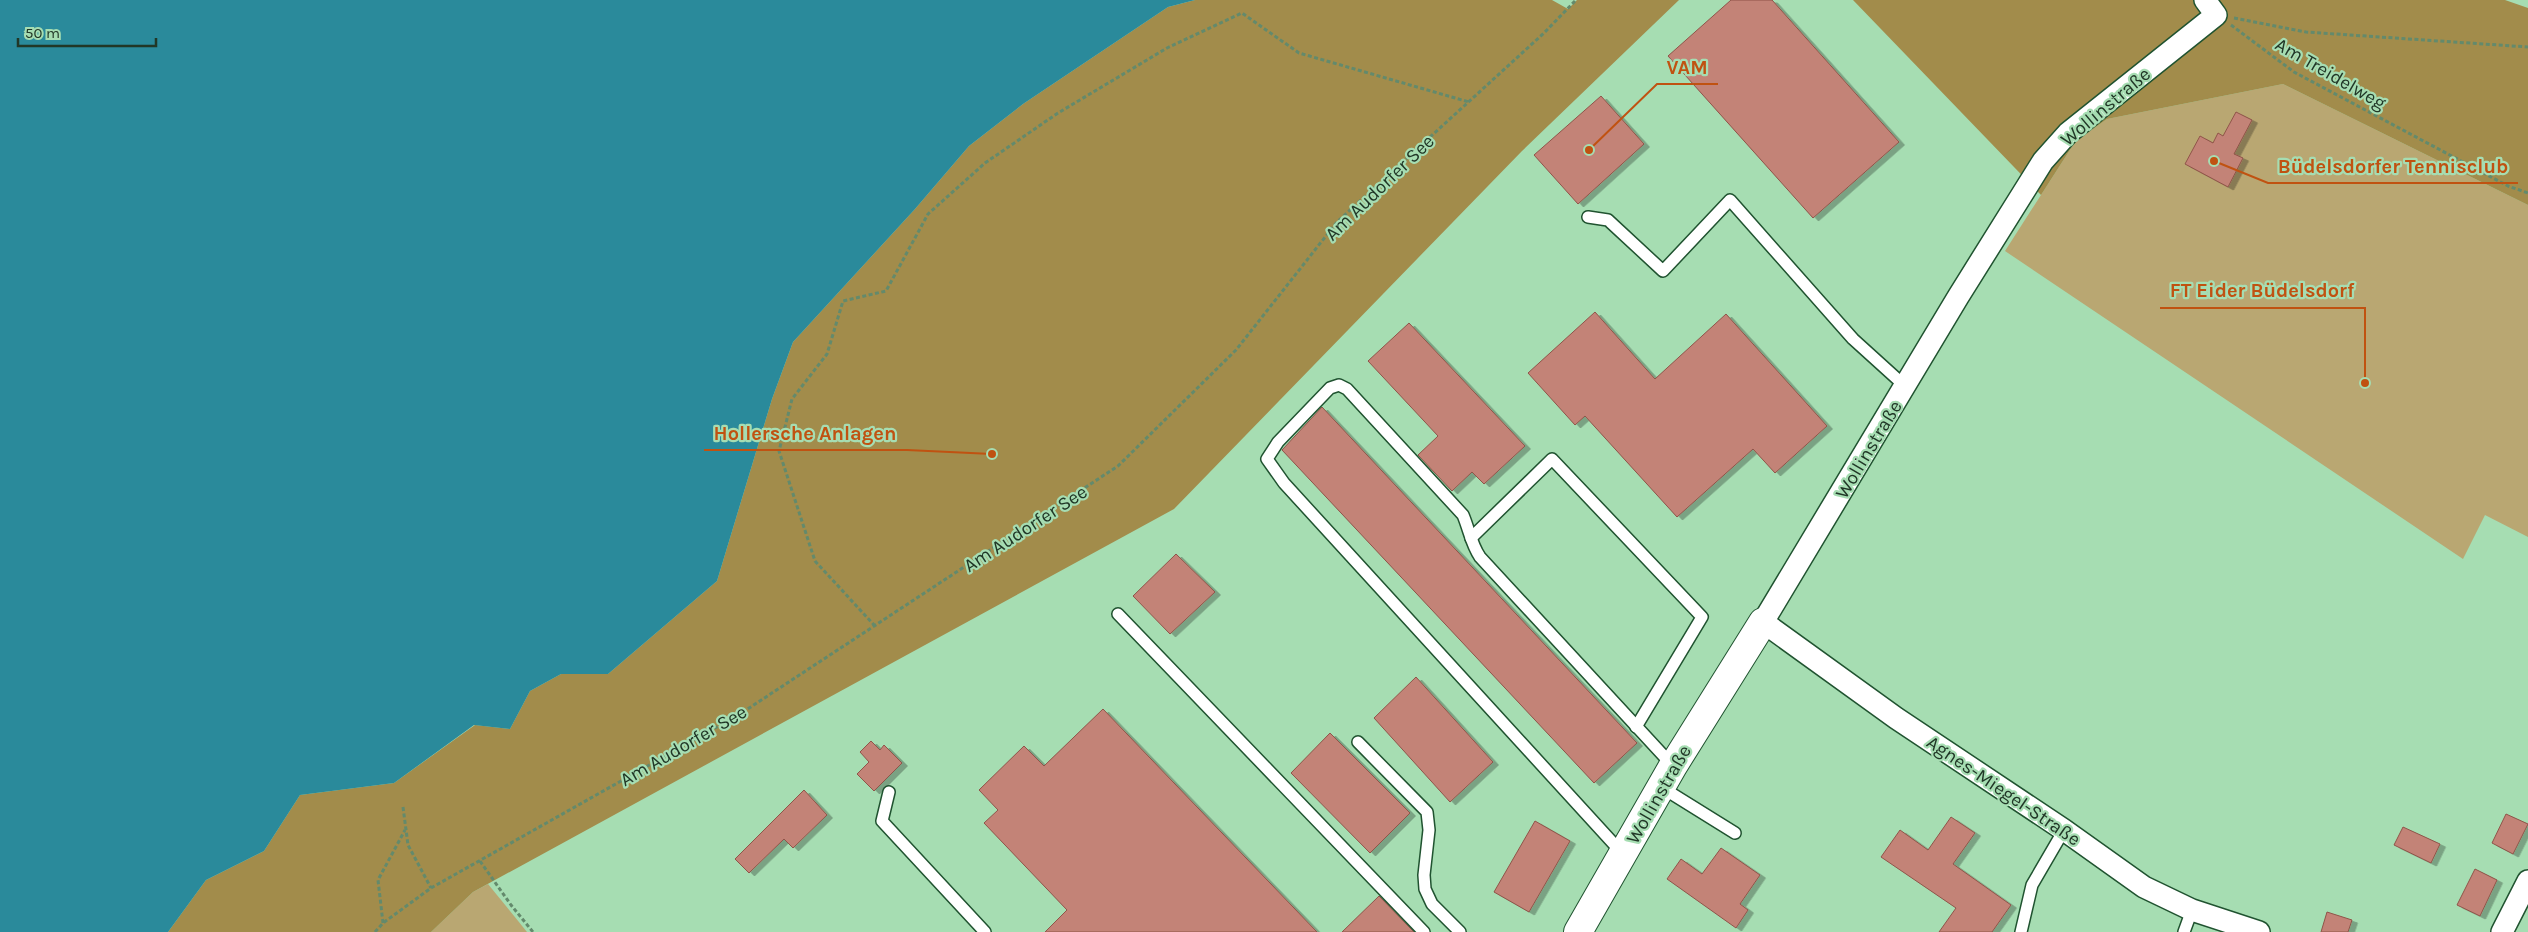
<svg xmlns="http://www.w3.org/2000/svg" width="2528" height="932" viewBox="0 0 2528 932" font-family="Karla,sans-serif">
  <defs>
    <filter id="shadow"><feDropShadow dx="5.5" dy="3" stdDeviation="0" flood-color="#0004"/></filter>
  </defs>
  <rect width="100%" height="100%" fill="#a6ddb2"/>
  <g fill="#b9a772">
    <path d="M2283 84 2528 205V537L2485 515 2463 559 2005 251 2075 142 2107 119Z"/>
    <path d="M488 884 527 932H431L473 892Z"/>
  </g>
  <g fill="#a28c4b">
    <path d="M1195 0H1552L1568 9 1577 0H1679L1522 151 1174 509 473 892 431 932H168L206 880 264 851 300 795 394 783 475 725 510 729 530 691 561 674H608L717 581 772 399 793 342 915 209 969 146 1023 104 1168 7Z"/>
    <path d="M1853 0H2505L2528 8V205L2283 84 2107 119 2075 142 2041 195Z"/>
  </g>
  <path fill="#2a8a9b" d="M0 0H1195L1168 7 1023 104 969 146 915 209 793 342 772 399 717 581 608 674H561L530 691 510 729 474 725 394 783 300 795 264 851 206 880 168 932H0Z"/>
  <g fill="#c38377" stroke="#8f5449" filter="url(#shadow)">
    <path d="M1731 0H1772L1899 142 1813 218 1668 56Z"/>
    <path d="M1601 96 1644 144 1578 204 1534 155Z"/>
    <path d="M2236 112 2252 120 2234 154 2243 158 2228 187 2185 164 2200 136 2213 143 2218 133 2223 136Z"/>
    <path d="M1595 312 1655 379 1726 314 1827 426 1775 473 1753 449 1677 517 1585 416 1575 425 1528 373Z"/>
    <path d="M1409 323 1525 446 1484 484 1472 472 1452 491 1418 455 1438 436 1368 361Z"/>
    <path d="M1322 407 1637 743 1594 783 1282 450Z"/>
    <path d="M1176 554 1215 592 1170 634 1133 596Z"/>
    <path d="M1416 677 1493 762 1450 802 1374 718Z"/>
    <path d="M1103 709 1317 932H1045L1067 910 984 823 998 810 979 790 1024 746 1044 766Z"/>
    <path d="M1330 733 1410 813 1370 853 1291 773Z"/>
    <path d="M871 741 880 750 884 745 902 763 874 791 857 774 869 762 860 752Z"/>
    <path d="M804 790 827 815 793 848 784 839 749 873 735 859Z"/>
    <path d="M2506 814 2528 824 2513 854 2492 843Z"/>
    <path d="M1951 817 1975 833 1953 864 2011 905 1992 932H1939L1956 908 1881 857 1900 830 1928 850Z"/>
    <path d="M1535 821 1570 841 1529 912 1494 892Z"/>
    <path d="M2403 827 2440 844 2431 863 2394 845Z"/>
    <path d="M1721 848 1760 875 1740 904 1748 910 1736 928 1667 879 1681 859 1702 874Z"/>
    <path d="M2475 869 2497 880 2480 916 2457 905Z"/>
    <path d="M1379 896 1414 932H1342Z"/>
    <path d="M2327 912 2352 920 2348 932H2321Z"/>
  </g>
  <g fill="none" stroke-linecap="round" stroke-linejoin="round">
    <defs>
      <g id="service">
        <path d="M1588 217 1608 220 1663 271 1730 200 1853 339 1906 387"/>
        <path d="M1471 538 1552 459 1702 617 1636 727"/>
        <path d="M1118 614 1424 932"/>
        <path d="M1358 742 1427 812 1429 830 1424 875 1425 889 1432 904 1460 932"/>
        <path d="M1661 787 1735 833"/>
        <path d="M889 792 882 821 985 932"/>
        <path d="M1623 854 1284 483 1267 459 1278 442 1330 388 1339 385 1347 389 1463 515C1469 529 1471 544 1480 557L1673 766"/>
        <path d="M2021 932 2032 885 2064 830"/>
        <path d="M2184 932 2192 910"/>
      </g>
      <g id="minor">
        <path d="M2205 0 2216 15 2068 133 2043 161 1958 297 1763 622 1896 718 2064 830 2144 887 2192 910 2259 932"/>
        <path d="M2502 932 2528 881"/>
      </g>
      <path id="tertiary" d="M1578 932 1673 766 1763 622"/>
    </defs>
    <use href="#service" stroke="#205330" stroke-width="14"/>
    <use href="#minor" stroke="#205330" stroke-width="24"/>
    <use href="#tertiary" stroke="#205330" stroke-width="30"/>
    <g stroke="#638a6c" stroke-width="3" stroke-dasharray="4 2.5" stroke-linecap="butt">
      <path d="M2234 18 2306 32 2528 47"/>
      <path d="M2231 25 2294 72 2508 186 2528 193"/>
      <path d="M875 626 815 561 779 451 792 399 827 354 843 301 886 291 928 214 985 163 1058 113 1167 48 1242 13 1299 53 1469 102"/>
      <path d="M403 807 408 845 431 888"/>
      <path d="M480 861 511 905 533 932"/>
      <path d="M383 923 378 880 405 830"/>
      <path d="M375 932 383 923 431 888 740 714 1118 466 1236 350 1337 222 1544 33 1576 0"/>
    </g>
    <use href="#service" stroke="#fff" stroke-width="11"/>
    <use href="#minor" stroke="#fff" stroke-width="21"/>
    <use href="#tertiary" stroke="#fff" stroke-width="28"/>
  </g>
  <g text-anchor="middle" stroke-width="4.5" stroke-linejoin="round" paint-order="stroke">
    <g font-size="19" fill="#213727" stroke="#a6ddb2">
      <text transform="translate(2331 73) rotate(30)" y="7">Am Treidelweg</text>
      <text transform="translate(2105 106) rotate(-40)" y="7">Wollinstraße</text>
      <text transform="translate(1379 187) rotate(-44)" y="7">Am Audorfer See</text>
      <text transform="translate(1868 449) rotate(-59)" y="7">Wollinstraße</text>
      <text transform="translate(1025 528) rotate(-33)" y="7">Am Audorfer See</text>
      <text transform="translate(683 745) rotate(-30)" y="7">Am Audorfer See</text>
      <text transform="translate(2004 790) rotate(34)" y="7">Agnes-Miegel-Straße</text>
      <text transform="translate(1658 794) rotate(-60)" y="7">Wollinstraße</text>
    </g>
  </g>
  <path fill="none" stroke="#c05211" stroke-width="2" d="M1589 150L1657 84H1718M2214 161L2268 183H2518M2365 383L2365 308H2160M992 454L907 450H704"/>
  <g fill="#c05211" stroke="#a6ddb2" stroke-width="2">
    <circle cx="1589" cy="150" r="5"/>
    <circle cx="2214" cy="161" r="5"/>
    <circle cx="2365" cy="383" r="5"/>
    <circle cx="992" cy="454" r="5"/>
  </g>
  <g font-size="20" text-anchor="middle" font-weight="bold" fill="#c05211" stroke="#a6ddb2" stroke-width="4.5" stroke-linejoin="round" paint-order="stroke">
    <text x="1687" y="74">VAM</text>
    <text x="2393" y="173">Büdelsdorfer Tennisclub</text>
    <text x="2262" y="297">FT Eider Büdelsdorf</text>
    <text x="805" y="440">Hollersche Anlagen</text>
  </g>
  <path d="M18 38v8h138v-8" fill="none" stroke="#213727" stroke-width="2.5"/>
  <text x="25" y="38" font-size="15" fill="#213727" stroke="#a6ddb2" stroke-width="4" paint-order="stroke">50 m</text>
</svg>
